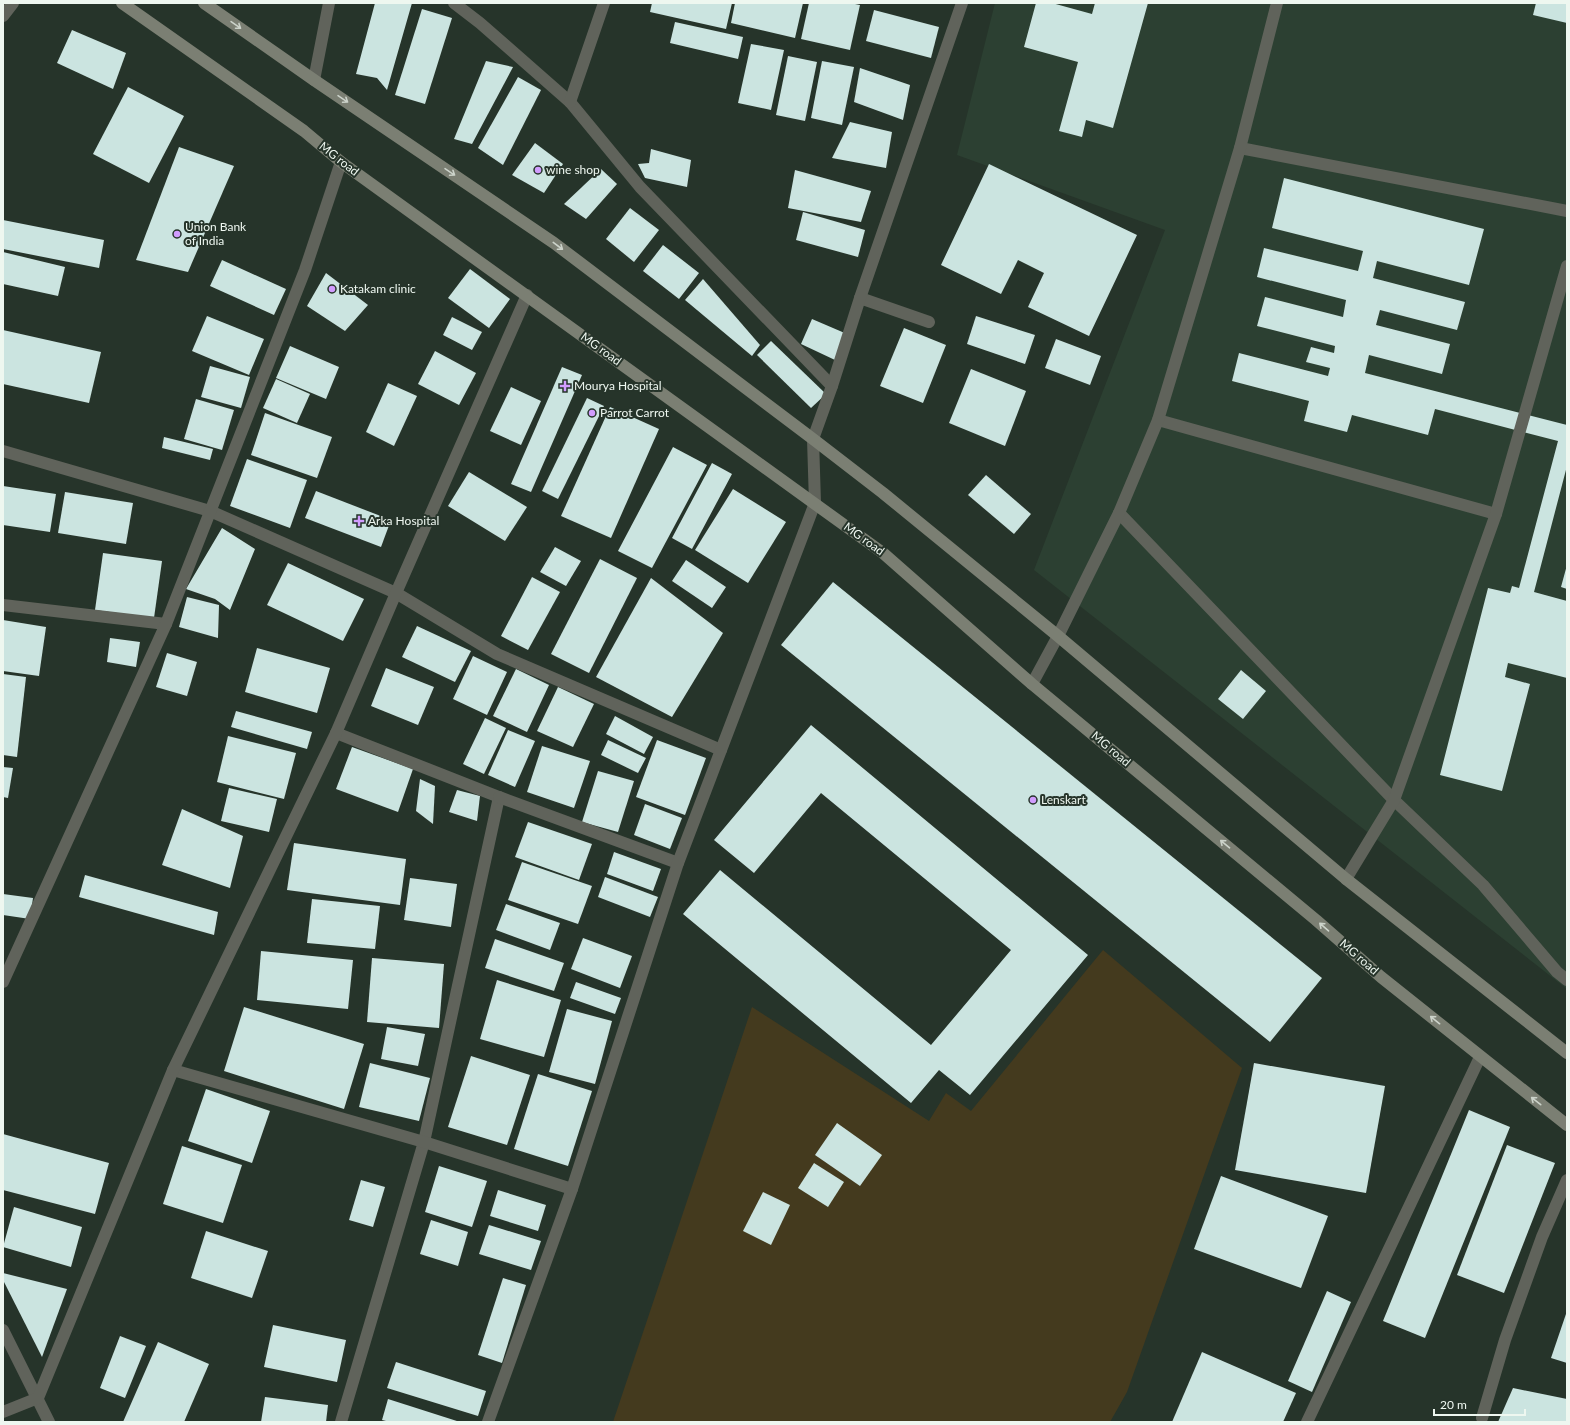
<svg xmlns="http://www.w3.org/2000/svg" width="1570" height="1425" viewBox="0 0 1570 1425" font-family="Lato,sans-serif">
  <rect width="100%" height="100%" fill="#26342a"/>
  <path fill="#2c4032" d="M995 3H1567V989L1034 570 1165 230 957 155Z"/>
  <path fill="#443a1e" d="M1103 950 1242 1068 1127 1392 1110 1422H613L752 1007 929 1121 946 1093 971 1111Z"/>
  <g fill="#cbe4e0">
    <path d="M375 3H412L387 90 377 78 356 74Z"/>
    <path d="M652 3H732L726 29 650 12Z"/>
    <path d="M735 3H803L795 38 731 23Z"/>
    <path d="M809 3H850L860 5 850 50 801 39Z"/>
    <path d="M1036 3H1052L1092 14 1095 3H1148L1113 128 1086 120 1082 137 1059 131 1078 62 1024 47Z"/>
    <path d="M1536 3H1567V23L1533 15Z"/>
    <path d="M422 9 452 18 425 104 395 95Z"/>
    <path d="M874 10 939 27 931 58 866 41Z"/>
    <path d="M675 22 743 37 738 59 670 43Z"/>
    <path d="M72 30 126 53 113 89 57 63Z"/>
    <path d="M751 44 784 50 771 110 738 103Z"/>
    <path d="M788 56 817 62 805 121 776 115Z"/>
    <path d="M486 61 513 67 472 144 454 139Z"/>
    <path d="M822 61 854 67 842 125 811 118Z"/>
    <path d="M860 68 910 85 903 120 854 102Z"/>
    <path d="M518 77 541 90 503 165 478 148Z"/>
    <path d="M128 87 184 116 149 183 93 154Z"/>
    <path d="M850 122 892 132 886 168 832 158Z"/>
    <path d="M535 143 563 164 544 193 512 175Z"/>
    <path d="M179 147 234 166 188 272 136 260Z"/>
    <path d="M651 149 691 160 687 187 645 178 638 164 649 163Z"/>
    <path d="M989 164 1137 235 1089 336 1028 307 1044 273 1018 260 1001 294 941 265Z"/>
    <path d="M601 169 617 184 586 219 564 204Z"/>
    <path d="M795 170 871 191 861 222 788 208Z"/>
    <path d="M1284 178 1484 229 1469 285 1377 261 1373 278 1465 302 1457 330 1380 310 1376 325 1450 344 1442 374 1369 355 1365 373 1567 425V466L1534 592 1567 601V678L1508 663 1505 677 1530 684 1502 791 1440 775 1488 588 1510 593 1512 586 1519 588 1558 441 1435 409 1428 435 1352 415 1347 432 1304 421 1309 401 1232 381 1239 353 1328 376 1330 368 1306 362 1311 347 1334 353 1335 346 1257 326 1265 297 1343 317 1346 300 1257 277 1264 248 1358 271 1363 251 1272 228Z"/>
    <path d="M630 208 659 230 634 262 606 239Z"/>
    <path d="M803 212 865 230 858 257 796 240Z"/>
    <path d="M3 220 104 240 99 268 3 249Z"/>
    <path d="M663 245 699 273 679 299 643 271Z"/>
    <path d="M3 252 65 267 58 296 3 284Z"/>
    <path d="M222 260 286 289 274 315 210 286Z"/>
    <path d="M470 269 510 299 489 328 448 298Z"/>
    <path d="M326 273 368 305 345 331 307 306Z"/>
    <path d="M703 279 760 345 752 356 685 300Z"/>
    <path d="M207 316 264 339 249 375 192 351Z"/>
    <path d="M976 316 1035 335 1025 364 967 344Z"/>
    <path d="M452 317 482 332 472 350 443 335Z"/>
    <path d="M812 319 847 334 835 360 801 344Z"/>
    <path d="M904 328 946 345 923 403 880 386Z"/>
    <path d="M3 330 101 352 89 403 3 384Z"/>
    <path d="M1056 339 1101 356 1090 385 1045 368Z"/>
    <path d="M771 341 826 394 811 408 757 355Z"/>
    <path d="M290 346 339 367 326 399 276 378Z"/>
    <path d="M435 351 476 373 459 405 418 384Z"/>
    <path d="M210 366 250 377 241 408 201 397Z"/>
    <path d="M562 367 582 375 531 492 511 484Z"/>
    <path d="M971 369 1026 391 1005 446 949 423Z"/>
    <path d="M276 379 310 394 297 423 263 408Z"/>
    <path d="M388 383 417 396 394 446 366 432Z"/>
    <path d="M511 387 541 401 521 445 490 431Z"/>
    <path d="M587 398 604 406 558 499 542 491Z"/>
    <path d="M196 399 234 410 222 450 184 439Z"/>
    <path d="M610 407 659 429 611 538 561 516Z"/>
    <path d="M265 413 332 437 317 478 251 455Z"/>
    <path d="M164 437 213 449 210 460 162 448Z"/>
    <path d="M673 447 707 465 652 568 618 551Z"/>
    <path d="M247 459 307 480 290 528 230 506Z"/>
    <path d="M712 463 732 474 692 549 672 538Z"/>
    <path d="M469 472 527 507 505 541 448 506Z"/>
    <path d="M986 475 1031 514 1014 534 968 495Z"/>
    <path d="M3 486 56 494 50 532 3 525Z"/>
    <path d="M733 489 786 522 748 583 695 550Z"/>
    <path d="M316 491 391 520 381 547 305 518Z"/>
    <path d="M65 492 133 503 126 544 58 533Z"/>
    <path d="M222 528 255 549 230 610 215 599 186 589Z"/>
    <path d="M555 547 581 561 566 586 540 572Z"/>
    <path d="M103 553 162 561 154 618 95 610Z"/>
    <path d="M600 559 637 578 589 673 551 654Z"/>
    <path d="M686 560 726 587 712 608 672 581Z"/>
    <path d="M288 563 364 599 343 641 267 605Z"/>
    <path d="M1567 565V589L1561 587Z"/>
    <path d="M532 577 560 592 528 650 501 636Z"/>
    <path d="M651 578 723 633 672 717 596 677Z"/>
    <path d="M833 582 1322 978 1270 1042 781 645Z"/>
    <path d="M187 597 219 605 218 638 179 627Z"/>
    <path d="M3 620 46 627 39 676 3 671Z"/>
    <path d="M417 626 471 651 455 682 402 657Z"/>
    <path d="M110 638 140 642 136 667 107 662Z"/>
    <path d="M257 648 330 668 317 713 245 692Z"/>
    <path d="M167 653 197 662 187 696 156 687Z"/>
    <path d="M473 656 507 672 487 715 453 699Z"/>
    <path d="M386 668 434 687 418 725 371 706Z"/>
    <path d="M516 669 549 685 527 732 493 716Z"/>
    <path d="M1241 670 1266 691 1243 719 1218 699Z"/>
    <path d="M3 674 26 677 17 757 3 755Z"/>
    <path d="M558 687 594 704 573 747 537 731Z"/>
    <path d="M236 711 312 732 307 749 231 727Z"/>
    <path d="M615 716 653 737 644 754 606 734Z"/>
    <path d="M485 718 506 728 484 774 463 764Z"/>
    <path d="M811 725 1088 955 970 1095 939 1070 911 1103 683 914 720 870 931 1045 1011 950 821 793 754 873 714 840Z"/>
    <path d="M508 730 535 741 515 787 488 775Z"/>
    <path d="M228 736 296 753 284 799 217 782Z"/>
    <path d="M608 740 646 758 638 773 601 755Z"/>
    <path d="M657 740 706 758 685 815 636 797Z"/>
    <path d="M542 746 590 761 574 808 527 792Z"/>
    <path d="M352 747 413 769 398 812 336 789Z"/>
    <path d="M3 767 13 768 8 798 3 797Z"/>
    <path d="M598 771 634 781 618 832 582 822Z"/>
    <path d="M420 779 435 786 433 824 416 811Z"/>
    <path d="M229 788 277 799 269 832 221 821Z"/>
    <path d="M457 790 480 796 477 821 449 812Z"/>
    <path d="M645 804 682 818 670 849 634 835Z"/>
    <path d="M182 809 243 836 230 888 162 865Z"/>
    <path d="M528 822 592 844 579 880 515 857Z"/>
    <path d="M294 843 406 859 400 905 287 890Z"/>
    <path d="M614 852 661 869 653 891 607 874Z"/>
    <path d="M522 862 592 886 578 924 508 900Z"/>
    <path d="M85 875 218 912 214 935 79 897Z"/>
    <path d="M605 877 658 897 650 917 598 897Z"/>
    <path d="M410 878 457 884 451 927 404 920Z"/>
    <path d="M3 894 33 898 30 919 3 915Z"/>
    <path d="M312 899 380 906 375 949 307 943Z"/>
    <path d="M506 904 560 923 550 950 496 930Z"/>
    <path d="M583 938 632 956 620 988 571 969Z"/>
    <path d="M495 939 564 963 554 991 485 968Z"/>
    <path d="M261 951 353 960 348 1009 257 1000Z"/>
    <path d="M372 958 444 964 439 1028 367 1022Z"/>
    <path d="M497 980 561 1000 544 1057 480 1039Z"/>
    <path d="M576 982 621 998 615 1014 570 998Z"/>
    <path d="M244 1007 364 1044 344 1109 224 1071Z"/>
    <path d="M567 1009 612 1021 595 1084 549 1072Z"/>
    <path d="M387 1027 425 1034 418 1066 381 1059Z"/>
    <path d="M471 1056 530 1075 507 1145 448 1127Z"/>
    <path d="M370 1063 430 1078 419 1121 359 1107Z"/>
    <path d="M1254 1063 1385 1086 1366 1193 1235 1170Z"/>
    <path d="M538 1074 592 1091 568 1166 514 1149Z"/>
    <path d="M206 1089 270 1111 252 1163 188 1141Z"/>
    <path d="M1469 1110 1510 1127 1425 1338 1383 1321Z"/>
    <path d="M837 1123 882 1155 860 1186 815 1155Z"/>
    <path d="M3 1134 109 1163 95 1214 3 1190Z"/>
    <path d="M1507 1145 1555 1163 1504 1293 1457 1275Z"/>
    <path d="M182 1146 242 1165 223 1223 163 1204Z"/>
    <path d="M814 1163 844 1182 828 1207 798 1188Z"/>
    <path d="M439 1166 487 1181 472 1227 425 1212Z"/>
    <path d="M1221 1176 1328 1216 1301 1288 1194 1249Z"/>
    <path d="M361 1180 385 1187 373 1227 349 1220Z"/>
    <path d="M498 1190 546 1205 538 1231 490 1216Z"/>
    <path d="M763 1192 790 1205 771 1245 743 1231Z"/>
    <path d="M14 1207 82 1227 71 1267 3 1247Z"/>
    <path d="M431 1220 468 1232 458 1266 420 1254Z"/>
    <path d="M489 1225 541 1241 531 1270 479 1254Z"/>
    <path d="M206 1231 268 1251 252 1298 191 1278Z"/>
    <path d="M3 1273 67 1289 42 1357 3 1280Z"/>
    <path d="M503 1278 526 1285 502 1363 478 1355Z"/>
    <path d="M1327 1291 1351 1302 1312 1392 1288 1381Z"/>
    <path d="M1567 1311V1363L1551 1358Z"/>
    <path d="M273 1325 346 1340 337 1382 264 1367Z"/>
    <path d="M120 1336 146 1346 125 1398 100 1388Z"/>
    <path d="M158 1342 209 1364 184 1422H123Z"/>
    <path d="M1202 1352 1296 1393 1283 1422H1172Z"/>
    <path d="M396 1362 486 1391 478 1416 387 1388Z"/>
    <path d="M1513 1388 1567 1399V1422H1498Z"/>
    <path d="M265 1397 328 1405 326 1422H261Z"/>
    <path d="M388 1399 460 1422H390L382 1420Z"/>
  </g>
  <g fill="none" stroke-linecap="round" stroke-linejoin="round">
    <g stroke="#60635b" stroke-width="12">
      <path d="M454 3 480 23 570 102 640 187 832 386"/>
      <path d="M3 16 13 3"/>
      <path d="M314 80 329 3"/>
      <path d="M570 102 604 3"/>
      <path d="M1240 148 1567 211"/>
      <path d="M860 298 929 322"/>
      <path d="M1158 420 1496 514"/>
      <path d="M3 451 210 511 396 593 497 654 721 750"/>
      <path d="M1119 513 1394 800 1483 885 1557 972 1567 980"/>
      <path d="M3 605 166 624"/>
      <path d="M1032 684 1058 636 1119 513 1158 420 1240 148 1277 3"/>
      <path d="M336 733 499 797 424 1142 341 1422"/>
      <path d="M499 797 678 863"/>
      <path d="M1346 879 1394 800 1496 514 1567 266"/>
      <path d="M3 982 166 624 305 270 341 162"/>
      <path d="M173 1070 424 1142 572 1189"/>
      <path d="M3 1330 49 1422"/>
      <path d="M3 1412 38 1398 173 1070 336 733 396 593 527 295"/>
      <path d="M1482 1418 1505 1340 1542 1237 1567 1180"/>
      <path d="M488 1422 572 1189 678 863 815 503 813 439 832 386 860 298 962 3"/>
      <path d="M1307 1422 1480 1057"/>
    </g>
    <g stroke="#7b7f73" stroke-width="12">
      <path d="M122 3 304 131 341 162 883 553 1032 684 1316 920 1381 977 1567 1125"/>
      <path d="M204 3 314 80 554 243 813 439 883 493 1058 636 1346 879 1567 1053"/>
    </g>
  </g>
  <defs><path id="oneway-shaft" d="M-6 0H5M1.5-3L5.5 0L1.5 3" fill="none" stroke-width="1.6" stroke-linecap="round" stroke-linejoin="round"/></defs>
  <g stroke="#ccd3ca">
    <use href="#oneway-shaft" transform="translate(236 25) rotate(35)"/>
    <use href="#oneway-shaft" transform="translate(343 99) rotate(34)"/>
    <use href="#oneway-shaft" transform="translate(450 172) rotate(34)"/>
    <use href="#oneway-shaft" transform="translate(558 246) rotate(37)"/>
    <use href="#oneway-shaft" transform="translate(1225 844) rotate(-140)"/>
    <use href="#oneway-shaft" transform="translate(1324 927) rotate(-139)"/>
    <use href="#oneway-shaft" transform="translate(1435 1020) rotate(-141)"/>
    <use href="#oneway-shaft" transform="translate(1536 1101) rotate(-142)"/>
  </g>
  <g fill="#d19dfe" stroke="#26342a" stroke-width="1.5">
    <circle cx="538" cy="170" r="4"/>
    <circle cx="177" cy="234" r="4"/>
    <circle cx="332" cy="289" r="4"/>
    <path d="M563 380h4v4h4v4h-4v4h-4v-4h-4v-4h4z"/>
    <circle cx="592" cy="413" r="4"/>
    <path d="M357 515h4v4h4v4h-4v4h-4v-4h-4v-4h4z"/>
    <circle cx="1033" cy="800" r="4"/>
  </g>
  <g text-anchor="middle" stroke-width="4" stroke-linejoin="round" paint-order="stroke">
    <g font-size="12" fill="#eef7f0" stroke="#26342a">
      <text transform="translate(339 159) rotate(38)" y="4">MG road</text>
      <text transform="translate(601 349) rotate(36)" y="4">MG road</text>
      <text transform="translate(864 539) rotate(36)" y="4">MG road</text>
      <text transform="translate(1111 749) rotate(40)" y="4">MG road</text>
      <text transform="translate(1359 957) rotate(41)" y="4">MG road</text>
    </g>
    <g font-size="12" fill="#eef7f0" stroke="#26342a" text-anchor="start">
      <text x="546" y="174">wine shop</text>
      <text x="185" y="231">Union Bank<tspan x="185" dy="14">of India</tspan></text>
      <text x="340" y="293">Katakam clinic</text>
      <text x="574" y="390">Mourya Hospital</text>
      <text x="600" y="417">Parrot Carrot</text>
      <text x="368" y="525">Arka Hospital</text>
      <text x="1041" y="804">Lenskart</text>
    </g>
  </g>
  <rect width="1570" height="1425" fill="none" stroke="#eef7f0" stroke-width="8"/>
  <path d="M1434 1409v6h91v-6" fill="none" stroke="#eef7f0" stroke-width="2"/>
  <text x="1440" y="1409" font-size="12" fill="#eef7f0" stroke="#26342a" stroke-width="3" paint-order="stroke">20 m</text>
</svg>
